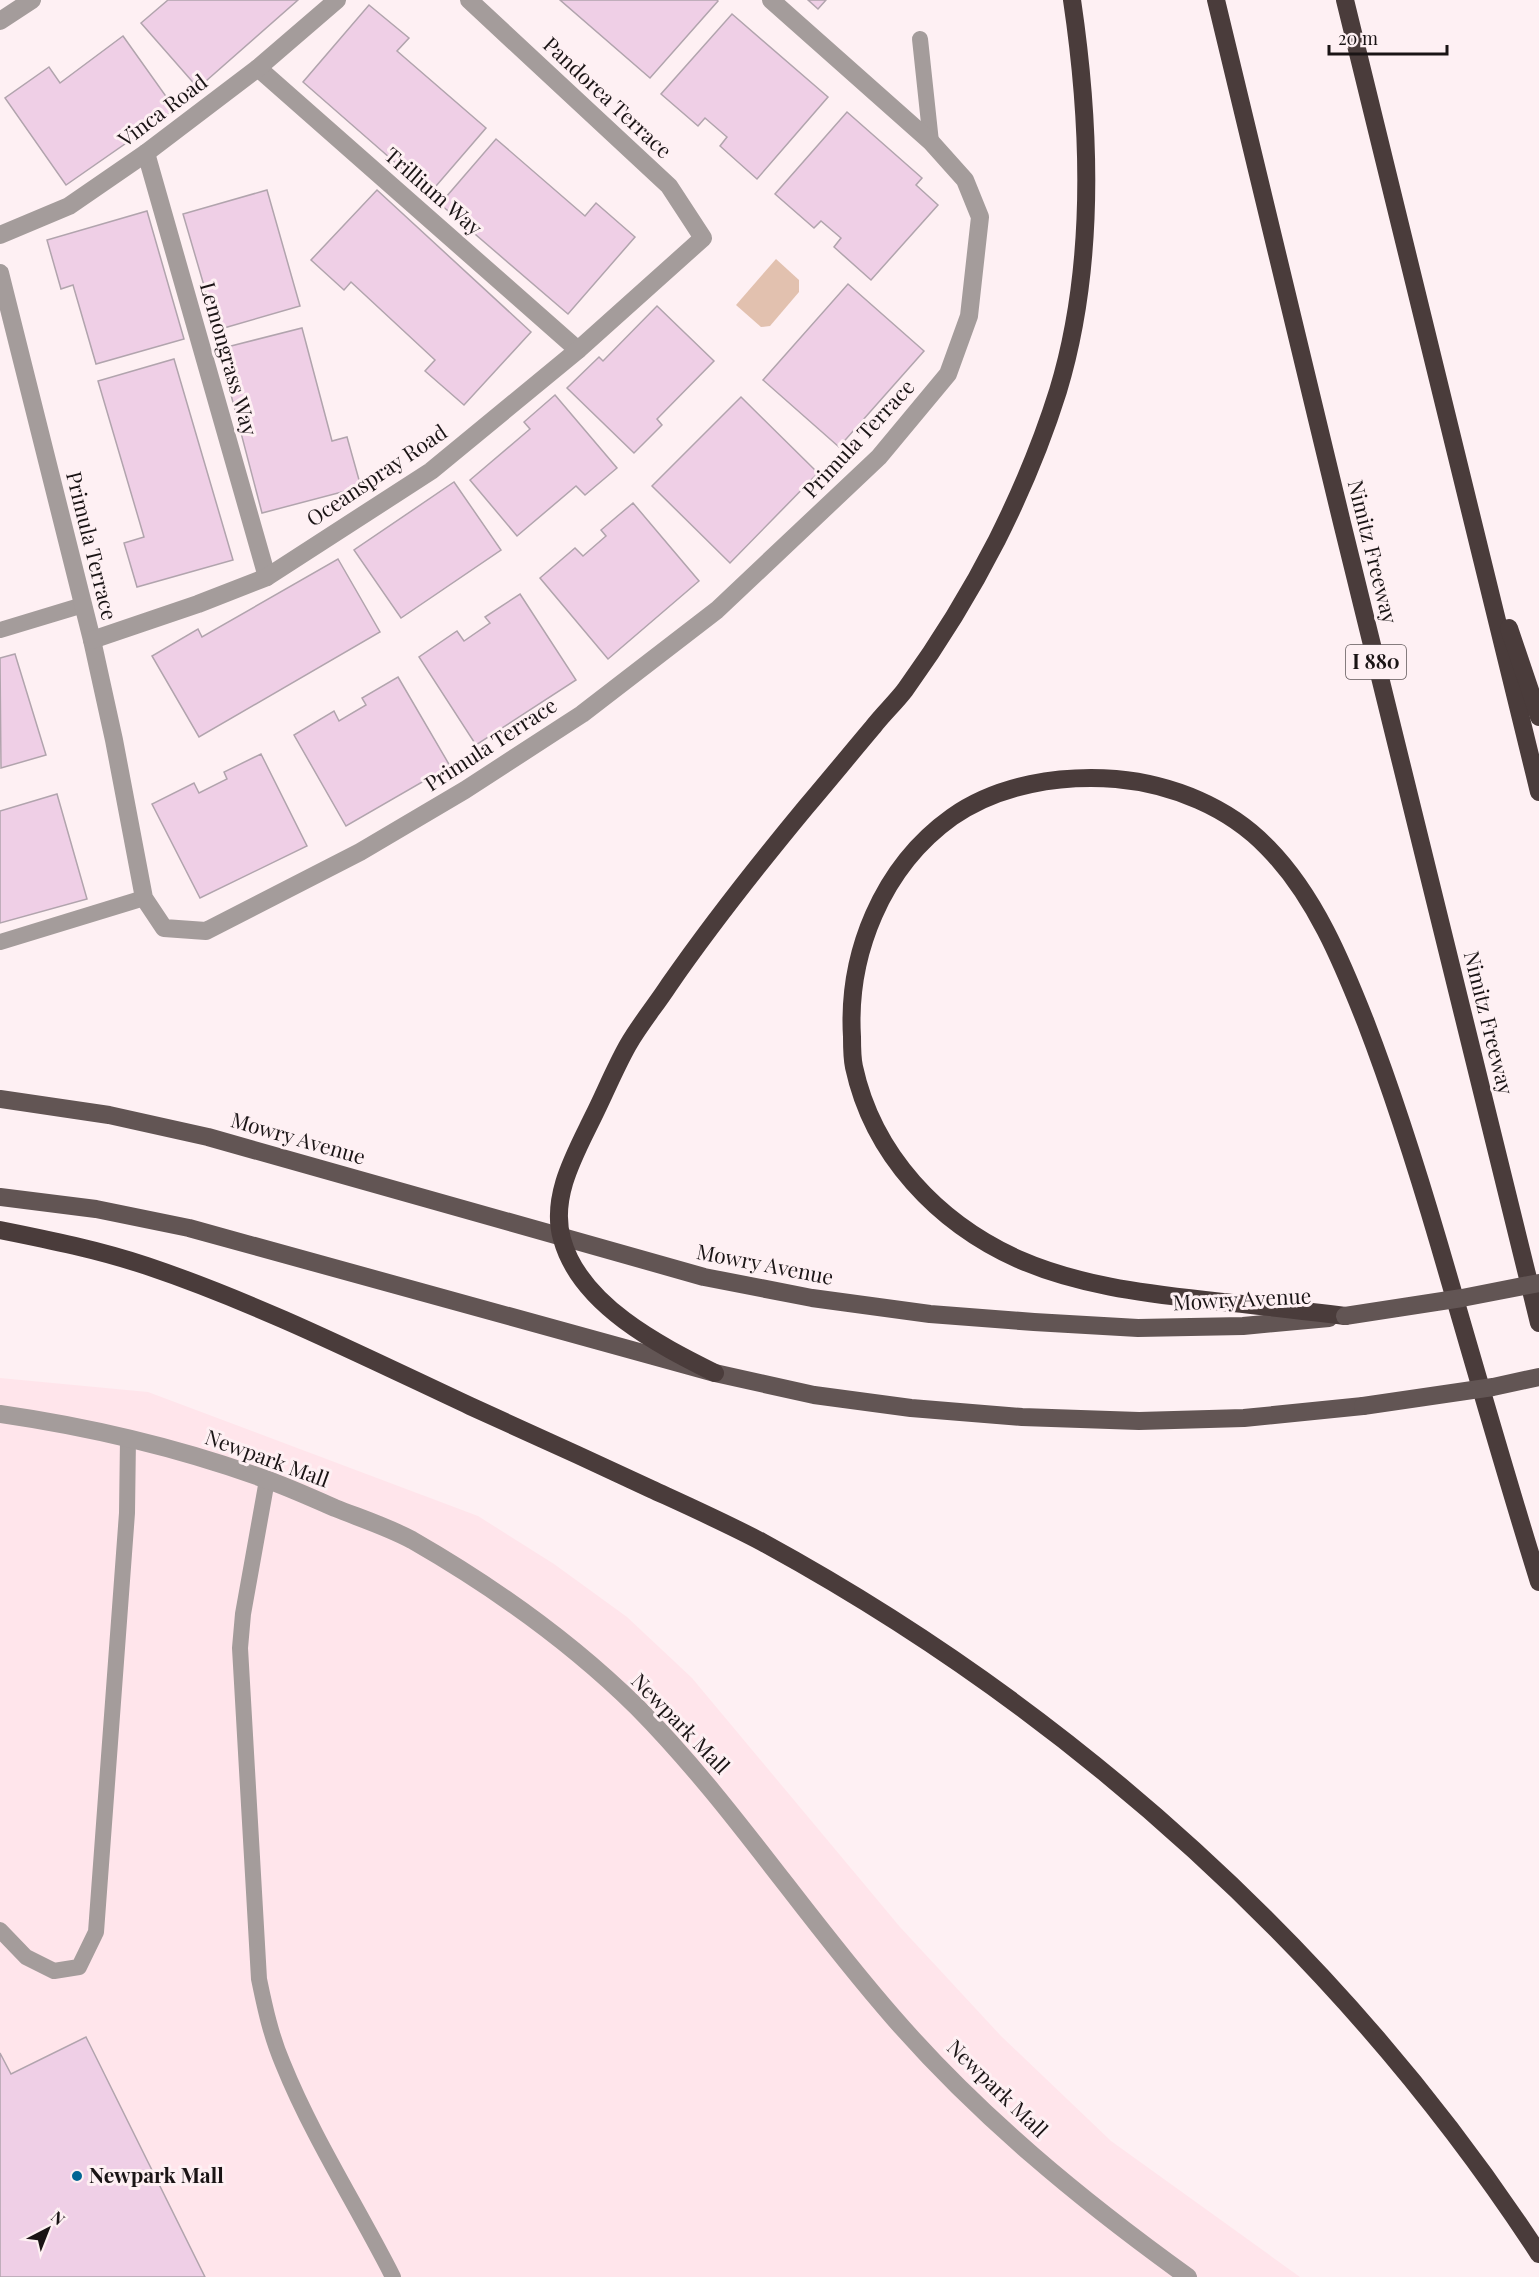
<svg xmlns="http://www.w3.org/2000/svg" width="1539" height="2277" viewBox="0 0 1539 2277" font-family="'Playfair Display',serif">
  <rect width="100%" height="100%" fill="#fef0f3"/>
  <path fill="#ffe5eb" d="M0 1378 148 1392 478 1516 554 1564 627 1617 692 1678 900 1927 1001 2036 1111 2141 1300 2277H0Z"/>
  <path fill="#e2c1af" d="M776 259 799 280V292L770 326 761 327 736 305Z"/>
  <g fill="#efcfe6" stroke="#b1a4ad" stroke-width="1.5">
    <path d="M168 0H298L198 88 141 23Z"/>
    <path d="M560 0H717L718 1 650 78Z"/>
    <path d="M808 0H826L818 9Z"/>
    <path d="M369 5 409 38 397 51 486 128 430 193 303 82Z"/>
    <path d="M732 14 828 97 757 179 720 146 727 137 705 118 698 126 661 94Z"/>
    <path d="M123 36 175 109 66 185 5 98 49 67 60 83Z"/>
    <path d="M847 112 922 178 916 185 938 205 871 280 834 247 841 238 821 221 814 228 775 194Z"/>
    <path d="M496 139 585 216 596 203 635 237 568 314 440 204Z"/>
    <path d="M267 190 300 306 217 330 183 214Z"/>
    <path d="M377 190 531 332 464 405 425 371 435 360 351 282 344 290 311 260Z"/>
    <path d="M147 211 184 339 96 364 73 285 61 289 47 240Z"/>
    <path d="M848 284 924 351 839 447 763 380Z"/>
    <path d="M657 306 714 361 657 419 662 425 634 453 567 388 599 357 603 361Z"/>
    <path d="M302 328 332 441 347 437 361 487 262 513 219 349Z"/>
    <path d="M174 359 233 560 137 587 124 543 144 537 98 381Z"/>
    <path d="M555 395 617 468 585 495 576 486 517 536 470 480 530 429 524 422Z"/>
    <path d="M741 397 818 473 730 563 652 486Z"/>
    <path d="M454 482 501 550 401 618 354 550Z"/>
    <path d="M633 503 699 581 608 659 540 578 575 548 583 556 606 536 601 530Z"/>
    <path d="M338 559 380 632 199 737 152 656 198 629 202 637Z"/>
    <path d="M520 594 576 680 476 745 419 657 457 631 464 641 490 623 485 617Z"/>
    <path d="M15 654 46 755 1 768 0 658Z"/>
    <path d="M398 677 450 766 346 826 294 735 334 711 339 721 366 705 362 698Z"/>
    <path d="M261 754 307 846 200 898 152 804 194 783 199 793 227 779 224 772Z"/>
    <path d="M57 794 87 899 0 923V811Z"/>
    <path d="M86 2037 205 2277H0V2053L11 2074Z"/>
  </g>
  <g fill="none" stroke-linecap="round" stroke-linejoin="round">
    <g stroke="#a49c9b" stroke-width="16">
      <path d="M920 39 931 142"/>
      <path d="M0 630 83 605"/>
      <path d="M0 942 144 898"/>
      <path d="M267 1480 243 1614 240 1648 259 1979C265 2008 271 2036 283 2064 313 2138 357 2206 393 2277"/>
      <path d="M0 1930 26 1957 54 1971 79 1967 96 1932 127 1513 128 1438"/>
    </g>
    <g stroke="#a49c9b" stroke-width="18">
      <path d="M0 21 32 0"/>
      <path d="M258 68 578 350"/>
      <path d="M146 153 267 577"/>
      <path d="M0 235 69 206 146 153 258 68 337 0"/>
      <path d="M0 273 92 640 114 740 144 898 164 928 206 931 360 852 465 790 582 714 717 610 879 457 948 374 969 316 980 217 965 180 931 142 771 0"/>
      <path d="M92 640 198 604 267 577 431 471 578 350 703 238 669 186 469 0"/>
      <path d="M0 1414C90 1427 179 1448 265 1479 288 1487 312 1498 335 1508 360 1518 388 1527 412 1540 492 1586 571 1642 637 1707 731 1802 804 1916 893 2017 979 2116 1081 2200 1188 2277"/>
    </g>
    <g stroke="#625554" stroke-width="18">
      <path d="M0 1099 109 1115 208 1137 704 1277 812 1298 930 1314 1034 1322 1138 1328 1243 1326 1329 1318"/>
      <path d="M0 1197 96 1209 189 1228 715 1373 814 1395 911 1408 1022 1417 1139 1421 1244 1418 1363 1406"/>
    </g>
    <g stroke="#4a3c3b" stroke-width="18">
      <path d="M1216 0 1342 523 1539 1323"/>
      <path d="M1345 0 1539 792"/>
      <path d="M1509 628 1539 717"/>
      <path d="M0 1230C50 1240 99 1250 147 1266 257 1303 365 1357 470 1406 530 1433 591 1461 651 1489 688 1506 726 1523 762 1542 1072 1711 1346 1958 1539 2254"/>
      <path d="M1345 1316C1299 1310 1252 1305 1205 1300 1142 1293 1077 1285 1018 1259 938 1223 873 1155 854 1067 852 1058 852 1047 852 1037 847 954 882 867 952 817 999 784 1060 775 1116 779 1172 784 1229 807 1268 848 1315 896 1342 962 1366 1023 1394 1096 1417 1169 1439 1244 1472 1357 1504 1470 1539 1582"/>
      <path d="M715 1373C659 1345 580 1305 562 1239 550 1197 575 1154 593 1117 605 1093 615 1068 628 1045 640 1024 656 1005 669 985 712 923 758 865 806 807 829 780 851 753 873 727 883 714 895 703 905 690 939 643 971 591 997 540 1020 494 1043 439 1058 391 1096 266 1091 128 1072 0"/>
    </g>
    <g stroke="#625554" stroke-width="18">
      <path d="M1345 1316 1462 1298 1539 1283"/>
      <path d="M1363 1406 1493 1387 1539 1377"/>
    </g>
  </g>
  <circle fill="#036594" stroke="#fef0f3" stroke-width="2" cx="77" cy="2176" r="6"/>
  <g text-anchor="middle" stroke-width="6" stroke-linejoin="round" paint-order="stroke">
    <rect fill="#fef0f3" stroke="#5e5658" stroke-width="1.5" x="1346" y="645" width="60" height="34" rx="4.5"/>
    <g font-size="20" font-weight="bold" fill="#1a1415">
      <text x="1376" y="669">I 880</text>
    </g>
    <g font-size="21" fill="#1a1415" stroke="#fef0f3">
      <text transform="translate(607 98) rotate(43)" y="7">Pandorea Terrace</text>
      <text transform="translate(163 111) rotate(-37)" y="7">Vinca Road</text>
      <text transform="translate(433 192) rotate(41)" y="7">Trillium Way</text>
      <text transform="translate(228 359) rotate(74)" y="7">Lemongrass Way</text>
      <text transform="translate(859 439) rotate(-47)" y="7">Primula Terrace</text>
      <text transform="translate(377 476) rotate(-34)" y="7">Oceanspray Road</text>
      <text transform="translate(91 546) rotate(76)" y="7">Primula Terrace</text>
      <text transform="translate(1372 552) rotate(76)" y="7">Nimitz Freeway</text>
      <text transform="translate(491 745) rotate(-33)" y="7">Primula Terrace</text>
      <text transform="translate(1488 1023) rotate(76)" y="7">Nimitz Freeway</text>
      <text transform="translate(298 1139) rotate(16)" y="7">Mowry Avenue</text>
      <text transform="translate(765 1265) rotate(11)" y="7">Mowry Avenue</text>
      <text transform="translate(1242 1300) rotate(-3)" y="7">Mowry Avenue</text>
      <text transform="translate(267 1459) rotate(20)" y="7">Newpark Mall</text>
      <text transform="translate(680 1724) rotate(46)" y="7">Newpark Mall</text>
      <text transform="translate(997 2089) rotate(44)" y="7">Newpark Mall</text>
    </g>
    <g font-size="21" font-weight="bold" fill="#1a1415" stroke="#fef0f3" text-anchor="start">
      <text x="89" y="2183">Newpark Mall</text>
    </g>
  </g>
  <g transform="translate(48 2229) rotate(42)" stroke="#fef0f3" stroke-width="4.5" paint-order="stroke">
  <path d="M0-4.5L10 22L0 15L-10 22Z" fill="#1a1415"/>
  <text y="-9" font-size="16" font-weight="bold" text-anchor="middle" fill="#1a1415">N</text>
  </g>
  <path d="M1329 45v9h118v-9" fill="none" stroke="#1a1415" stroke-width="3"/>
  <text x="1338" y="45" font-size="18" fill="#1a1415" stroke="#fef0f3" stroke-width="4.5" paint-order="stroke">20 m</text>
</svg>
